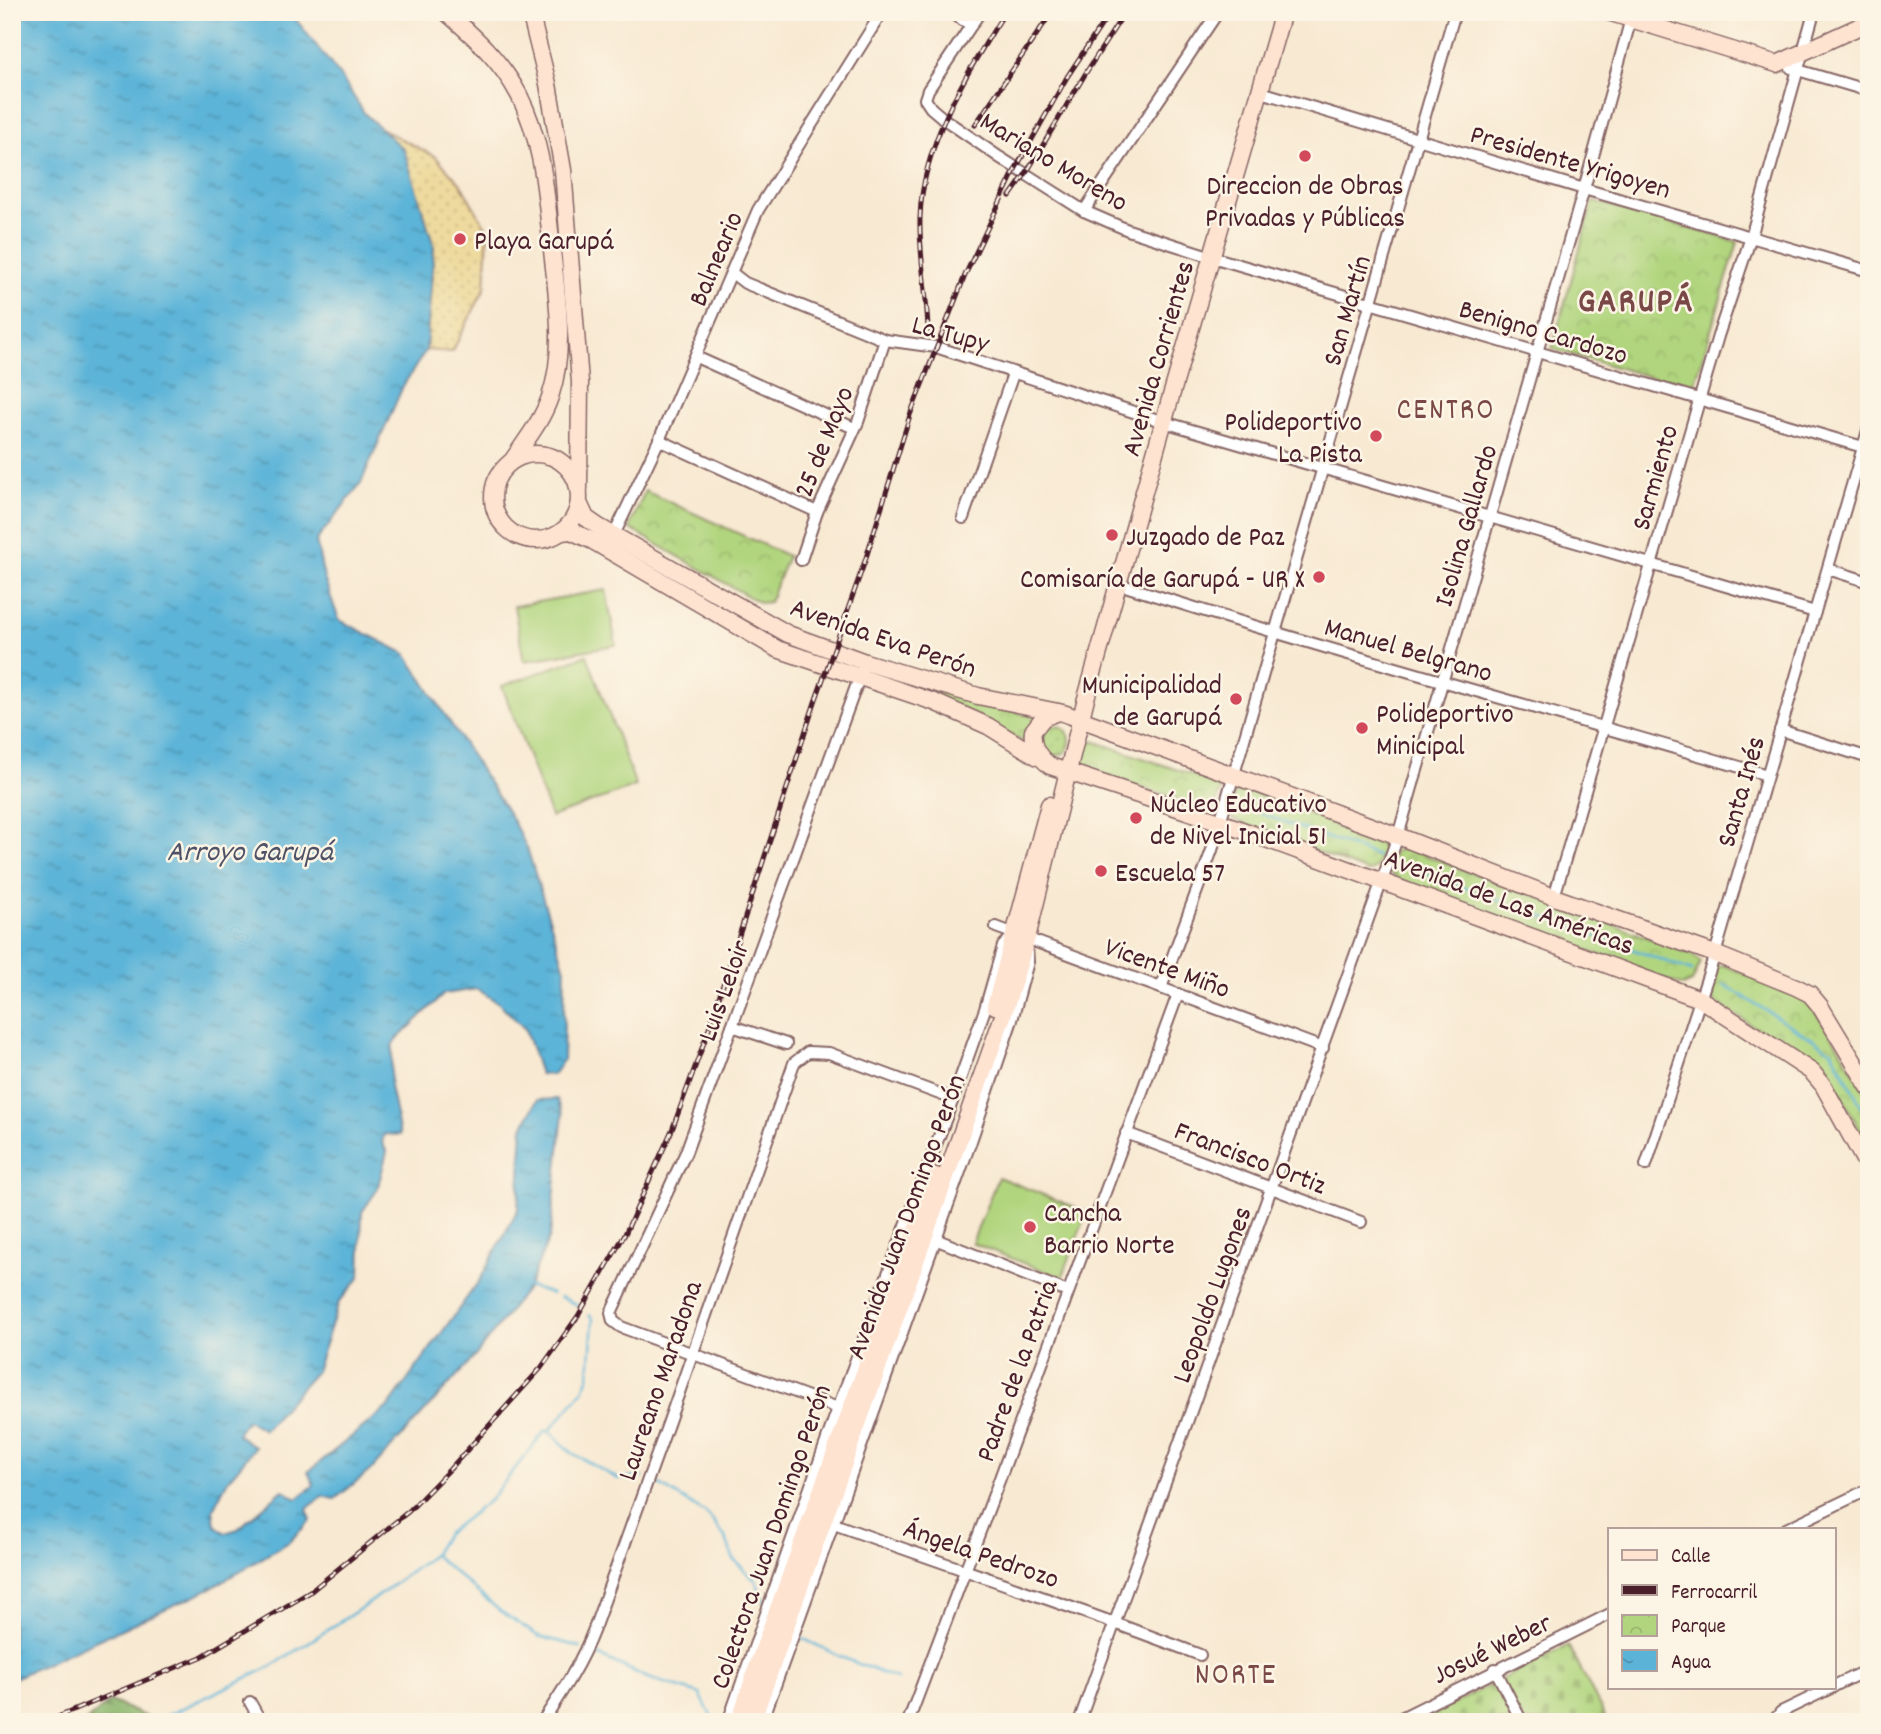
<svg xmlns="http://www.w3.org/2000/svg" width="1881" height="1734" viewBox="0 0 1881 1734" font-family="Dekko,sans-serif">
  <defs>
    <pattern id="grass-dots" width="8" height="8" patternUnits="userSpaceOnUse" patternTransform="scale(1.75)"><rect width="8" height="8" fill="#b1d57e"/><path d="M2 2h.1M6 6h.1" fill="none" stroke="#9ab66d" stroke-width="1.8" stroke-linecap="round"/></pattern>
    <pattern id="forest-firs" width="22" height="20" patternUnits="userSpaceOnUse" patternTransform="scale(1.75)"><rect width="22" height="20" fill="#8cb66d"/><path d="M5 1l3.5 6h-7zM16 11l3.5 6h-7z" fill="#74935a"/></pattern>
    <pattern id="sand-dots" width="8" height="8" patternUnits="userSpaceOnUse" patternTransform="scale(1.75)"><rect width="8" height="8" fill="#eeda9e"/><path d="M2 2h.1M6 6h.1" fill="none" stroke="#cebb88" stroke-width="1.8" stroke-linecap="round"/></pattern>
    <pattern id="cemetery-stones" width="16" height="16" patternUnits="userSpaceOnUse" patternTransform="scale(1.75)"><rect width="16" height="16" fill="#b1d57e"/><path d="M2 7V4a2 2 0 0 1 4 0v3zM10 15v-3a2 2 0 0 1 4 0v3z" fill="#9ab66d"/></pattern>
    <pattern id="park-crowns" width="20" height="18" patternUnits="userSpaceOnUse" patternTransform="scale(1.75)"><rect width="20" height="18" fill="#b1d57e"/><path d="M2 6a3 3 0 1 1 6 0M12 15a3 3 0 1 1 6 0" fill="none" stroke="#9ab66d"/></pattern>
    <pattern id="water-ripples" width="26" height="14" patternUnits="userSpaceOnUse" patternTransform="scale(1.75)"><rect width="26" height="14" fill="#5bb4d8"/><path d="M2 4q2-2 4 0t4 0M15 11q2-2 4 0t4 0" fill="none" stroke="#4d92af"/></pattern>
  </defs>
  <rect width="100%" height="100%" fill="#fcf5e5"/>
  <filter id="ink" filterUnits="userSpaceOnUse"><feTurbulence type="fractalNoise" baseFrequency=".0143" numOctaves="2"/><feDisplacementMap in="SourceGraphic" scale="14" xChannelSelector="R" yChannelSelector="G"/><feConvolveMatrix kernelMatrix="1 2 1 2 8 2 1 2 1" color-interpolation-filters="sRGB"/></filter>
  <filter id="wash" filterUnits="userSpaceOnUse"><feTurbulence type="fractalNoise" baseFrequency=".00686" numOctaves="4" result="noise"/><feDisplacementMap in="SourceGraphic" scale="28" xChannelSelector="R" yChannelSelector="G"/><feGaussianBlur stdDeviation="1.57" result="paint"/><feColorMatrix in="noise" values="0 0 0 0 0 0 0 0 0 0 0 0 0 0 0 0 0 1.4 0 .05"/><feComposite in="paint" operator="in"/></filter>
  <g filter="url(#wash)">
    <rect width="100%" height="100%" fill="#f8e9d2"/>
    <circle fill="url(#grass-dots)" stroke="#7e7a54" stroke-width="2" cx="1055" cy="741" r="15"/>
    <path fill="url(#forest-firs)" stroke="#6b6a4c" stroke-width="2" d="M110 1701 158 1722H86Z"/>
    <path fill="url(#sand-dots)" stroke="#9c7c64" stroke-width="2" d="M382 129 436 157 460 183 488 231 485 288 452 352 426 350 434 246Z"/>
    <path fill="url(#cemetery-stones)" stroke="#7e7a54" stroke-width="2" d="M1568 1645 1608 1722H1418Z"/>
    <g fill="url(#park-crowns)" stroke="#7e7a54" stroke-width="2">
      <path d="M1593 201 1738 242 1693 389 1552 349Z"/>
      <path d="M645 491 788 556 769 602 760 603 629 528Z"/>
      <path d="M890 675 1037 718 1027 743 888 681 887 677Z"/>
      <path d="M1087 739 1222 785 1214 811 1078 767Z"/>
      <path d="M1243 789 1376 839 1384 849 1376 868 1368 872 1233 819 1230 810 1235 792Z"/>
      <path d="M1406 848 1690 953 1701 962 1692 982 1683 986 1397 880 1389 871 1394 851Z"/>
      <path d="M1723 965 1804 998 1829 1031 1869 1097V1138L1861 1132 1831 1075 1710 999 1706 991 1716 967Z"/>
    </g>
    <g fill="#b1d57e" stroke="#7e7a54" stroke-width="2">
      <path d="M606 590 616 645 524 661 514 606Z"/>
      <path d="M587 655 636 786 551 817 502 686Z"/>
      <path d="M998 1177 1087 1212 1062 1278 972 1243Z"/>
    </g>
    <path fill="url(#water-ripples)" stroke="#526a82" stroke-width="2" d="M12 12H290L341 77 365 114 404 150 434 246 426 350 403 386 361 483 316 541 324 578 339 620 406 654 509 814 527 848 565 969 563 1060 553 1075 540 1074 525 1029 500 1004 477 989 444 994 393 1043 390 1086 400 1135 384 1134 382 1143 387 1152 377 1190 362 1212 360 1277 339 1302 316 1371 264 1430 247 1420 237 1434 255 1447 228 1480 213 1509 215 1525 225 1533 238 1529 283 1490 297 1499 314 1485 308 1472 389 1406 481 1278 518 1209 523 1127 537 1100 557 1099 563 1114 550 1236 528 1287 476 1355 372 1469 335 1499 322 1496 307 1509 311 1520 289 1542 213 1587 12 1679Z"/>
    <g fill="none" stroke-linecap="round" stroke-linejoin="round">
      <g stroke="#5bb4d8" stroke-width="2.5">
        <path d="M1251 810 1377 856"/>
        <path d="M1405 866 1692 971"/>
        <path d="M1723 984 1832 1051 1865 1113"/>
        <path d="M525 1285 552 1294"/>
        <path d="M560 1297 578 1305"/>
        <path d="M589 1315 593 1319 589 1376 583 1391 549 1431 572 1453 618 1479 643 1477"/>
        <path d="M660 1485 707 1514 725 1537 734 1560 756 1581 764 1602"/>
        <path d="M434 1555 500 1611 538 1636 580 1647"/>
        <path d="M802 1638 841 1657 897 1679"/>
        <path d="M598 1655 648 1678 700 1694 714 1722"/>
        <path d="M153 1722 272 1666 372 1601 434 1554 446 1534 490 1500 545 1431H549"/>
      </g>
    </g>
  </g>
  <g filter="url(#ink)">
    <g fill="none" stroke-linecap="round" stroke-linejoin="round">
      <defs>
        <g id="street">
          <path d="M949 12 971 25"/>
          <path d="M980 12 928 90 925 99 931 108 944 119 999 157 1084 211 1128 230 1212 257 1863 447"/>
          <path d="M1791 68 1869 91"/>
          <path d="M1261 92 1584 189 1869 271"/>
          <path d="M1084 211 1218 12"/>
          <path d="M732 273 745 283 885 340 936 347 1164 422 1815 612"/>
          <path d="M696 357 854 428"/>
          <path d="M659 440 817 512"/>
          <path d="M963 518 1013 374"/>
          <path d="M614 535 659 440 758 210 882 12"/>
          <path d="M801 560 817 512 858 422 885 340"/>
          <path d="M1828 569 1869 582"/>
          <path d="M1119 584C1334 653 1551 711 1767 775"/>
          <path d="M1780 730 1869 758"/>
          <path d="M1554 897 1718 336 1751 237 1814 12"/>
          <path d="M996 927 1323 1048"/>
          <path d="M1161 988 1212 850 1455 12"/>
          <path d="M732 1026 786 1044"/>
          <path d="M1126 1133 1361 1222"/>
          <path d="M1646 1165 1715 954 1869 427"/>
          <path d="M935 1239 1068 1292"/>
          <path d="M838 1408 621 1327 613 1321 611 1313 686 1152 865 662"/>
          <path d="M834 1524C955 1568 1079 1608 1200 1655"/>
          <path d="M1786 1529 1869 1489"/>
          <path d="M1495 1669 1522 1722"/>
          <path d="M1834 1686 1869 1669"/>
          <path d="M250 1702 261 1722"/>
          <path d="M542 1722C562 1692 581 1663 594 1629L668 1424 794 1063 808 1052 829 1053 953 1099"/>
          <path d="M728 1722 838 1408 953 1099 985 1009 1003 946 1013 936"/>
          <path d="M762 1722 971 1141 1012 1020 1028 962 1027 947"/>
          <path d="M908 1722 996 1489 1178 994"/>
          <path d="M1079 1722 1398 836 1584 189 1632 15"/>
          <path d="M1393 1722 1610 1614"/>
          <path d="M1776 1722V1718L1781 1712 1833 1687"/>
        </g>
        <g id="secondary">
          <path d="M446 12C475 37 501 61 519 95 544 144 546 197 552 250 557 298 566 350 550 397 542 421 526 440 512 461"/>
          <path d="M530 12 548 84 563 170 580 382 579 489"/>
          <path d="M1608 12 1777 64 1869 22"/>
          <circle cx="536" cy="497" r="43"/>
          <path d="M579 503 586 518 599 527 788 634 865 662 978 696 1063 713 1094 724 1398 836 1554 897 1715 954 1796 987 1810 994 1820 1006 1869 1087"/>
          <path d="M561 532 571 531 593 541 777 649 934 702 988 726 1038 757"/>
          <path d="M1058 712 1043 718 1033 731C1031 746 1038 756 1050 766L1220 822 1700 999 1812 1072 1823 1085 1869 1169"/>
          <path d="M995 1006 1049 805"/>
          <path d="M739 1722 760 1658 936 1176"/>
          <path d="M752 1722 1003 1016 1027 938 1085 702 1167 410 1283 12"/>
        </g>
      </defs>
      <use href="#street" stroke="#876665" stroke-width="14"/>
      <use href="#secondary" stroke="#876665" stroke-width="19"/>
      <use href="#street" stroke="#fff" stroke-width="10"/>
      <use href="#secondary" stroke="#fee3d1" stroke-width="16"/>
      <defs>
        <g id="rail">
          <path d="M975 125 1052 12"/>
          <path d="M1010 196 1025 175 1087 71 1125 12"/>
          <path d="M928 330C927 292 919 255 920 218 922 144 967 72 1005 12"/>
          <path d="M46 1722 201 1657 310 1592 409 1511 450 1469 541 1368 578 1316 625 1234 672 1130 706 1037 815 702 865 561 910 415 966 273 1016 168 1067 77 1110 12"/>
        </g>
      </defs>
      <use href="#rail" stroke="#4a1f2b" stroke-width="5"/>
      <use href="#rail" stroke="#fcf5e5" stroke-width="2.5" stroke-dasharray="8" stroke-linecap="butt"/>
    </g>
  </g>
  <g fill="#d1495b" stroke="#fcf5e5" stroke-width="2.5">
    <circle cx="1305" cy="156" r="7"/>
    <circle cx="460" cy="239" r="7"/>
    <circle cx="1376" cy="436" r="7"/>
    <circle cx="1112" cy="535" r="7"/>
    <circle cx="1319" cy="577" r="7"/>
    <circle cx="1236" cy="699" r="7"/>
    <circle cx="1362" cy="728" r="7"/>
    <circle cx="1136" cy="818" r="7"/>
    <circle cx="1101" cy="871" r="7"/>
    <circle cx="1030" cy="1227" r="7"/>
  </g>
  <g text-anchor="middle" stroke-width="5" stroke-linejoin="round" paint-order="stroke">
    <g font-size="28" fill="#4a1f2b" stroke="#fcf5e5">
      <text transform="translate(1055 160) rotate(31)" y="10">Mariano Moreno</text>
      <text transform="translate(1571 160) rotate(16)" y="10">Presidente Yrigoyen</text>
      <text transform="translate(714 258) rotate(-67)" y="10">Balneario</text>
      <text transform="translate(1345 310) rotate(-74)" y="10">San Martín</text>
      <text transform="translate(1544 330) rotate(16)" y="10">Benigno Cardozo</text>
      <text transform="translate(951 332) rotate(15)" y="10">La Tupy</text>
      <text transform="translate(1156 358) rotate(-74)" y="10">Avenida Corrientes</text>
      <text transform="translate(822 441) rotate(-68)" y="10">25 de Mayo</text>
      <text transform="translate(1653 477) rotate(-74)" y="10">Sarmiento</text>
      <text transform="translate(1464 525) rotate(-74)" y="10">Isolina Gallardo</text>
      <text transform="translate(884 636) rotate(19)" y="10">Avenida Eva Perón</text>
      <text transform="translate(1409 648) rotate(16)" y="10">Manuel Belgrano</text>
      <text transform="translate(1739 791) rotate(-74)" y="10">Santa Inés</text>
      <text transform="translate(1510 900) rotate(20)" y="10">Avenida de Las Américas</text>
      <text transform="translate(1168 966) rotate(20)" y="10">Vicente Miño</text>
      <text transform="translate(722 990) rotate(-70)" y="10">Luis Leloir</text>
      <text transform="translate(1251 1156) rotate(21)" y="10">Francisco Ortiz</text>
      <text transform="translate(904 1216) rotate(-70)" y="10">Avenida Juan Domingo Perón</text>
      <text transform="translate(1210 1294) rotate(-70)" y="10">Leopoldo Lugones</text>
      <text transform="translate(1015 1370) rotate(-70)" y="10">Padre de la Patria</text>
      <text transform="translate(658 1380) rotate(-71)" y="10">Laureano Maradona</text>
      <text transform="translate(769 1536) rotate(-71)" y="10">Colectora Juan Domingo Perón</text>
      <text transform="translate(982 1552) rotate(19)" y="10">Ángela Pedrozo</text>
      <text transform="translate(1491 1647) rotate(-26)" y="10">Josué Weber</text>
    </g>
    <g font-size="28" fill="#4a1f2b" stroke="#fcf5e5" text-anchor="start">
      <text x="1305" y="194" text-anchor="middle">Direccion de Obras<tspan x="1305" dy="32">Privadas y Públicas</tspan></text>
      <text x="474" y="249">Playa Garupá</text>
      <text x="1362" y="430" text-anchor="end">Polideportivo<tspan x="1362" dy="32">La Pista</tspan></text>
      <text x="1126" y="545">Juzgado de Paz</text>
      <text x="1305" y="587" text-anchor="end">Comisaría de Garupá - UR X</text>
      <text x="1222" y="693" text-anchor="end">Municipalidad<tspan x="1222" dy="32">de Garupá</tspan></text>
      <text x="1376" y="722">Polideportivo<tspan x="1376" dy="32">Minicipal</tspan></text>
      <text x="1150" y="812">Núcleo Educativo<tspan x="1150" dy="32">de Nivel Inicial 51</tspan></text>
      <text x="1115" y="881">Escuela 57</text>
      <text x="1044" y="1221">Cancha<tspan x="1044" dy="32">Barrio Norte</tspan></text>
    </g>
    <g font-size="30" letter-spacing="2" fill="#7a4947" stroke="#fcf5e5">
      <text x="1446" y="418">CENTRO</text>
      <text x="1236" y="1683">NORTE</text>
    </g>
    <g font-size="30" font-style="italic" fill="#505368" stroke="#fcf5e5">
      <text x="250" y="860">Arroyo Garupá</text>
    </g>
    <g font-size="35" font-weight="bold" letter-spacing="2" fill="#7a4947" stroke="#fcf5e5">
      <text x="1636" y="311">GARUPÁ</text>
    </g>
  </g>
  <rect width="1881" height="1734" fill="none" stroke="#fcf5e5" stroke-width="42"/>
  <rect x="1608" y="1528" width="228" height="161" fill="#fcf5e5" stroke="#b59f9b" stroke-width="2"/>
  <rect x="1622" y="1550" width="35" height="10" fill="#fee3d1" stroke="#b59f9b" stroke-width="2"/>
  <text x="1671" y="1562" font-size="21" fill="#4a1f2b">Calle</text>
  <rect x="1622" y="1585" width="35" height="10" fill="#4a1f2b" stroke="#b59f9b" stroke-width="2"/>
  <text x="1671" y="1598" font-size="21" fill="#4a1f2b">Ferrocarril</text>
  <rect x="1622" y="1615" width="35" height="21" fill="url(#park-crowns)" stroke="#b59f9b" stroke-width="2"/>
  <text x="1671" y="1632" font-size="21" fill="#4a1f2b">Parque</text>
  <rect x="1622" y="1650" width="35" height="21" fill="url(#water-ripples)" stroke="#b59f9b" stroke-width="2"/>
  <text x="1671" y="1668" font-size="21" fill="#4a1f2b">Agua</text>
</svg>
